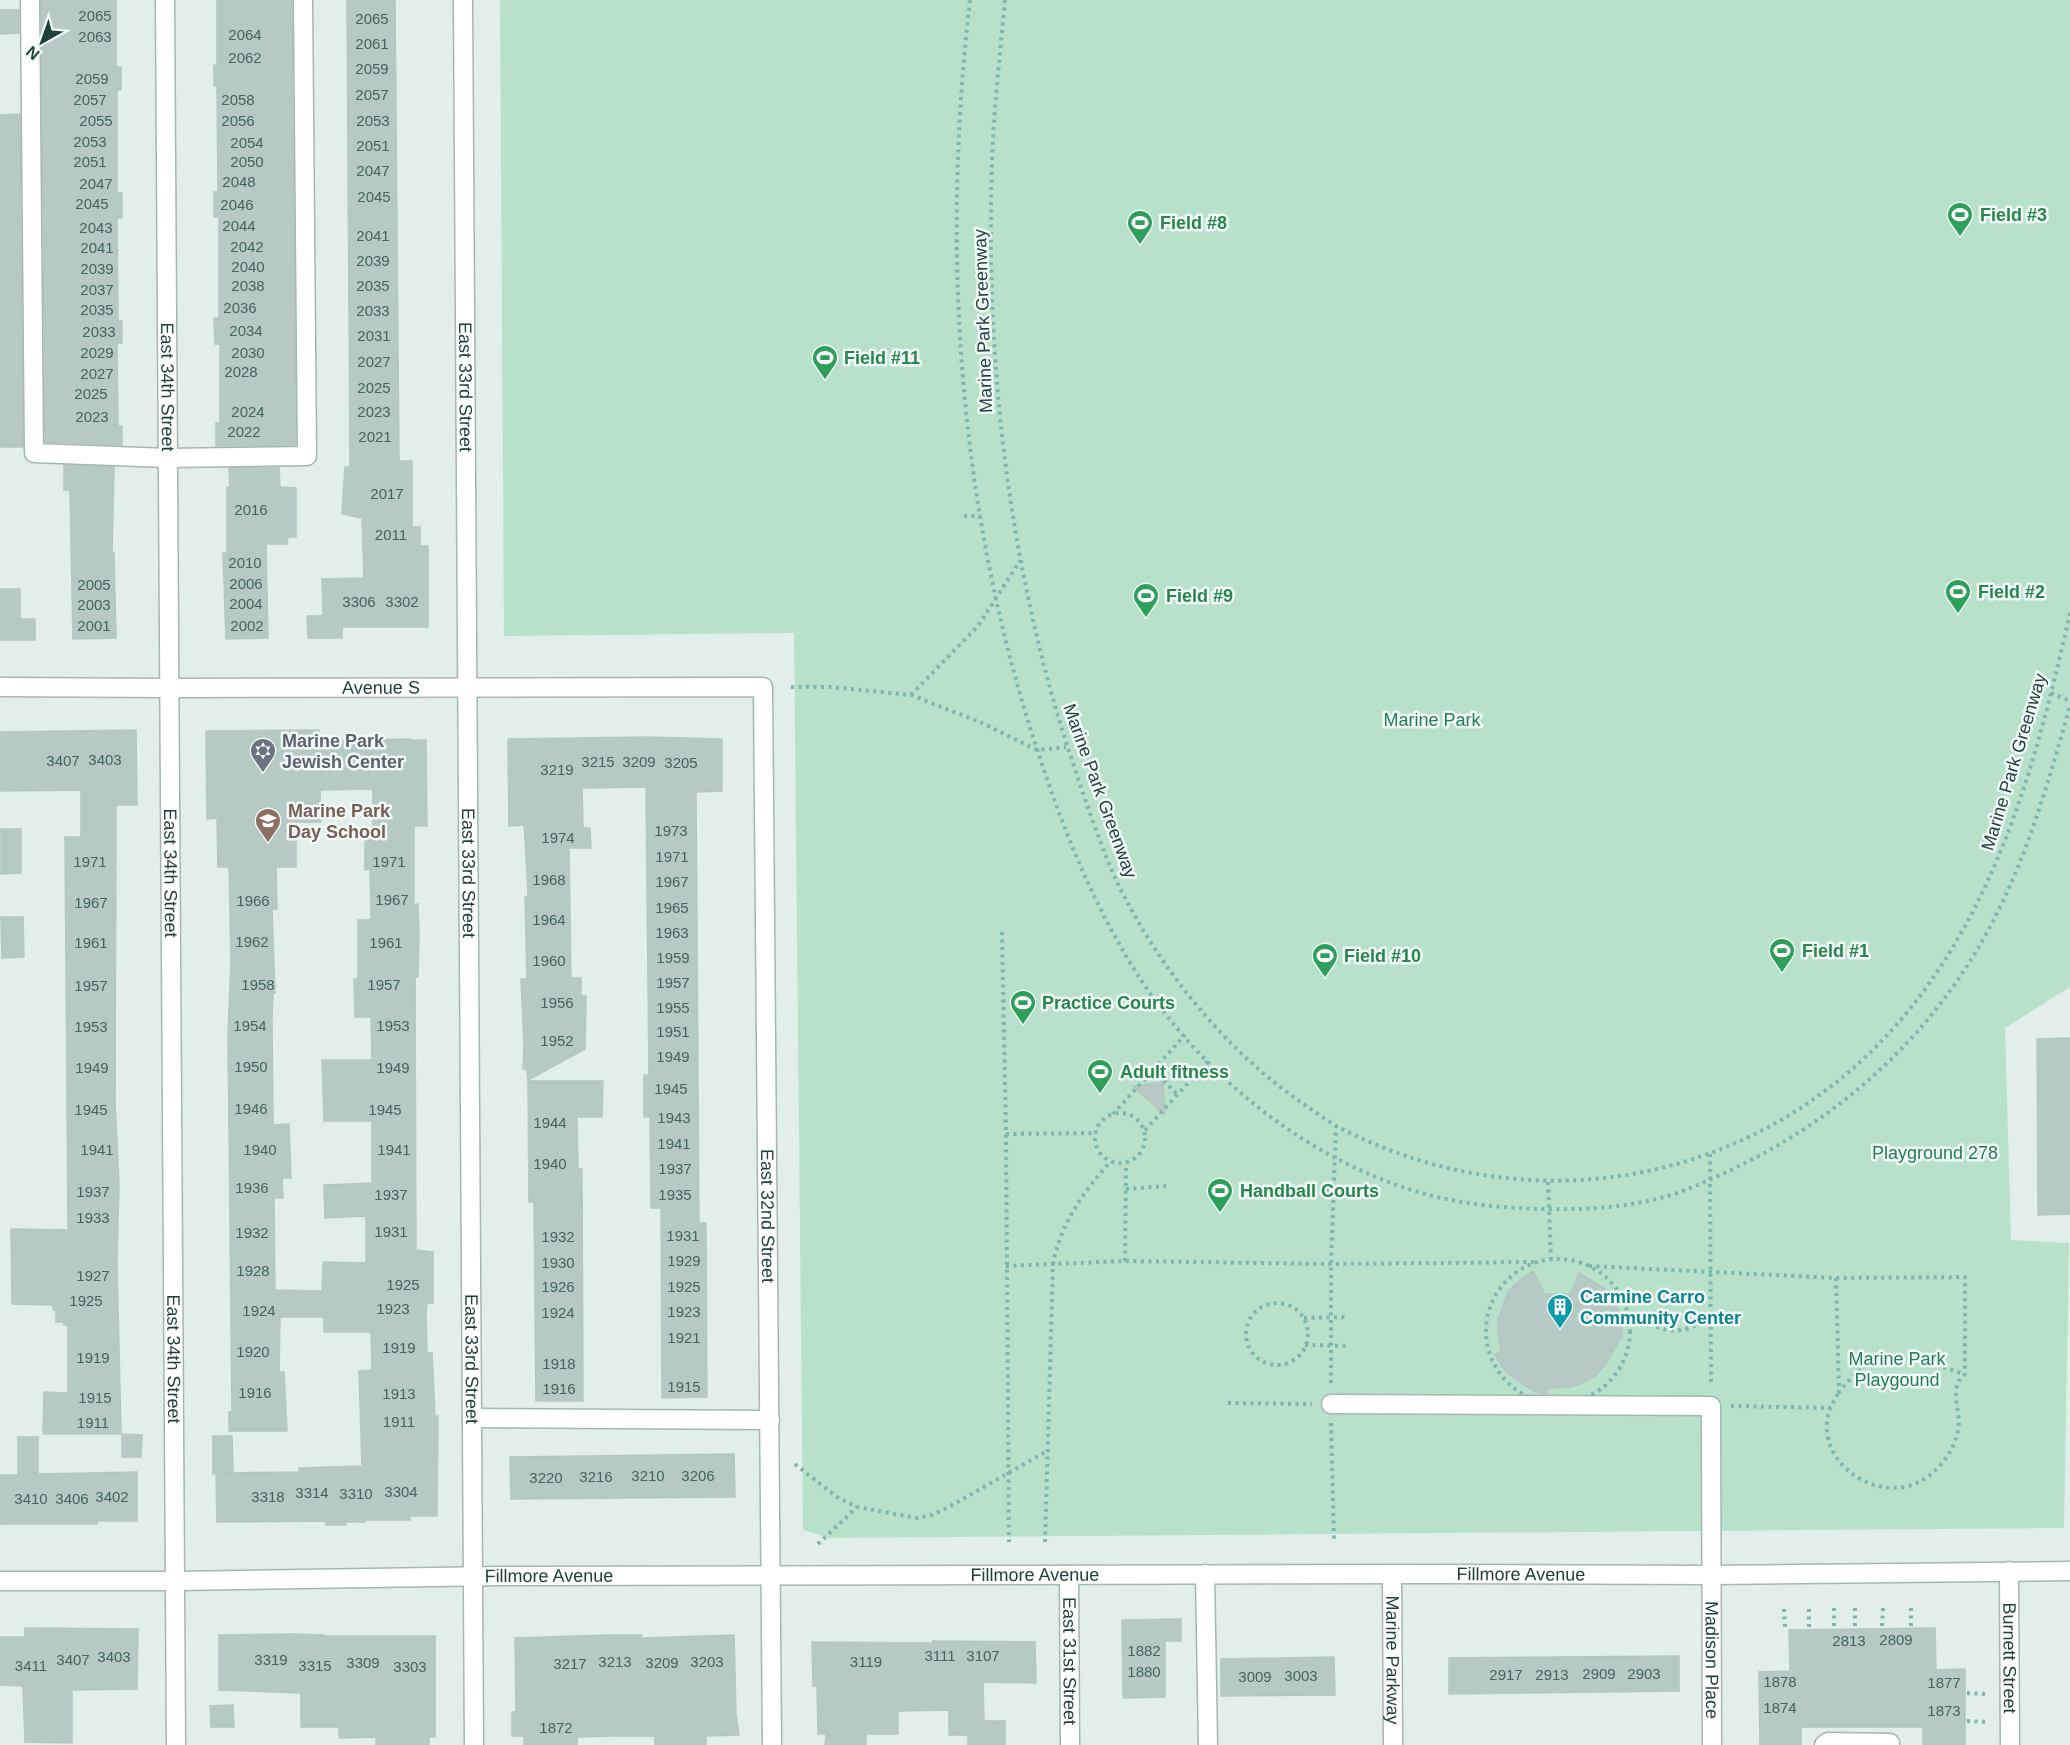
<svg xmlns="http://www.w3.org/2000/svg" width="2070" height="1745" viewBox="0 0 2070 1745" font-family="Helvetica,sans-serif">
  <rect width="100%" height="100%" fill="#e1eeea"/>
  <path fill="#b8e1ca" d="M500 0H2070V987L2005 1028 2011 1240 2069 1243 2064 1528 830 1538 803 1530 794 633 504 636Z"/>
  <g fill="#b6c9c4" stroke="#b3c8c3" stroke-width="1.5" fill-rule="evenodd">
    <path d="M41 0H116V67H121V90H117V193H122V218H117L118 321H122V343H117L118 426H122V445L45 442Z"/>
    <path d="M217 0H292L296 445 216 446V423H220V344H215L214 318H219V217H214V192H218L217 86H214V65L217 66Z"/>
    <path d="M347 0H395L399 461H412V527H420V546H428V627H342V638H308L307 616H323L322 579 364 578 362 518 342 514 345 467H350Z"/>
    <path d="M0 10H19V33L0 34Z"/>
    <path d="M20 114 23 447H0V115Z"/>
    <path d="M64 465 114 467 112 553H114L116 638 73 639 70 490H64Z"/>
    <path d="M229 468H279L280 487 296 488V537H288L287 544H266L268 638 226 639 223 553H227V487H230Z"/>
    <path d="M0 589H20V619H35V640H0Z"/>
    <path d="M136 730 137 805H116L115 1102 119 1184 117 1262 121 1434H43L44 1392 68 1393V1325H64V1322H56V1310H53V1305L12 1304 11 1229 68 1230 65 837H81V790L0 791V732Z"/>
    <path d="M319 730 320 741 410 739V740H426L427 826H414V905L418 904 419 935 418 977H415L416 1250 433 1252V1303H427L426 1314 427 1353H432L435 1416H438L437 1516H410V1520H365V1522H346V1525H326V1521L217 1522 216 1473 213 1474V1436H232L233 1472 222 1473 299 1472V1468L362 1466 359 1371 372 1370 371 1332H324V1317H280L279 1372H284L287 1431H229V1412H232L228 1034 231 961 229 867H218L217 818 207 819 206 731ZM373 789V838H365V870L370 869 371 920H358V979H354L355 1017H371L372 1060H322L324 1121H372V1183L324 1185 325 1218 366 1216V1263L323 1262 322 1291 275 1290 274 1198H283L282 1178H291L289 1124 273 1125 272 1018 273 993H275L272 909H277L276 867H296V822H321L320 790Z"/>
    <path d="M647 737 722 739V791L696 792 699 1223H706L707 1397 662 1398 661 1208H651L650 1117H644V1075H649L646 787 582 788 583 828H590L591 848H569L571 978H581V996H586L585 1049 528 1080 527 1069H523L524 1045 521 979H527L525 897H528L527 872 524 825 509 826 508 739Z"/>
    <path d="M1 829H21V873L1 874Z"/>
    <path d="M1 917H23L24 957 2 958Z"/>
    <path d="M2070 1038V1214L2038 1215 2037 1039Z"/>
    <path d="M528 1081H603L602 1117H577L578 1169H582L583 1401H536L534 1202H529Z"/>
    <path d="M1163 1082 1165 1115 1133 1086Z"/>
    <path d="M1533 1271 1545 1294H1571L1579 1273 1606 1289 1617 1305 1622 1326V1339H1619L1617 1345 1606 1364 1596 1375 1583 1383 1570 1387 1547 1388 1546 1394 1534 1391 1516 1380 1504 1369 1495 1355 1501 1352 1498 1334V1320L1508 1292 1520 1280Z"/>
    <path d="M122 1434 142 1435 141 1457H122Z"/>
    <path d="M18 1437H38V1474L137 1472V1521H97V1524H0V1475H18Z"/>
    <path d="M734 1454 735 1497 511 1499 510 1457Z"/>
    <path d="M1181 1619V1641H1165V1697L1123 1698 1122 1620Z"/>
    <path d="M25 1628 138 1629 137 1689 72 1690V1743L25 1742 23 1686 0 1685V1637H25Z"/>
    <path d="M1935 1628 1936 1670 1965 1669V1745H1923V1727H1801V1745H1760L1759 1672 1790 1671 1789 1630Z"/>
    <path d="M294 1634 324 1635V1636H435V1737H429V1745H376V1737L339 1738V1727H301V1693L219 1690V1635Z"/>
    <path d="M607 1635H642V1638L734 1635 736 1714 739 1735 706 1736V1745H655V1736H613L577 1737V1745H524V1736H512V1712H516L515 1638Z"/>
    <path d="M933 1641 1035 1642 1036 1683 983 1682 984 1721H1005V1745H968V1735H949V1710L898 1711V1734H866V1745H825L826 1734H818L817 1686H813L812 1642 933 1643Z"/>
    <path d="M1679 1656V1691L1449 1694V1658Z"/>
    <path d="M1334 1657 1335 1695 1221 1696V1659Z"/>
    <path d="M233 1705 234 1727H211L210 1706Z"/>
  </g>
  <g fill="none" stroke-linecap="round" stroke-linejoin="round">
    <defs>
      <g id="minor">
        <path d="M30 0 34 453 168 458 307 456 303 0"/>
        <path id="s1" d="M165 0 176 1745"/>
        <path id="s2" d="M463 0 474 1745"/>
        <path id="s3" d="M0 687 170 688 763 687 772 1745"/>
        <path id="s4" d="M1331 1404 1711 1406 1712 1745"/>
        <path d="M472 1418 770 1420"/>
        <path id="s5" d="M2009 1571 2010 1745"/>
        <path d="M1205 1574 1208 1745"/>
        <path id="s6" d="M1392 1574 1393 1745"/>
        <path id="s7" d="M1069 1575 1070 1745"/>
        <path id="s8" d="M0 1581H175L500 1576 1433 1574 1711 1575 2070 1571"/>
        <path d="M1824 1745 1828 1742 1890 1743"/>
      </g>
    </defs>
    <use href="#minor" stroke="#a3b7b3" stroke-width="21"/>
    <g stroke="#7eb5ae" stroke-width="4" stroke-dasharray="3 4.5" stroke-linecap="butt">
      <path d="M970 0C941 250 958 510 1037 749 1062 826 1091 900 1134 969 1203 1080 1322 1174 1451 1200 1481 1206 1512 1208 1542 1209 1580 1210 1619 1208 1657 1199 1682 1193 1707 1181 1731 1170 1811 1132 1883 1077 1937 1008 2010 916 2039 816 2070 706"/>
      <path d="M1005 0C1000 54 994 107 992 161 986 339 1003 516 1050 688 1062 732 1077 776 1092 819 1102 845 1110 870 1123 894 1164 974 1228 1052 1302 1103 1314 1111 1327 1121 1340 1128 1535 1228 1765 1183 1905 1015 2000 900 2038 755 2070 613"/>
      <path d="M964 516H980"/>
      <path d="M791 687H831L911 695 982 723 1037 750 1066 747"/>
      <path d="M2051 693 2070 701"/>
      <path d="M911 695 978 626 1020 561"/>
      <path d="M1002 932 1006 1134 1009 1542"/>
      <path d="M1153 1070 1178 1095"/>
      <circle cx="1120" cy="1138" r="25"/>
      <path d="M1113 1114 1185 1035"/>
      <path d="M1145 1130 1208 1061"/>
      <path d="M1006 1134 1095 1133"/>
      <path d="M1710 1154 1711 1385"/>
      <path d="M1548 1182 1551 1259"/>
      <path d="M1274 1188 1334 1190"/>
      <path d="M1126 1189 1166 1186"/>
      <circle cx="1558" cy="1331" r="72"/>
      <path d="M1125 1261 1126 1164"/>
      <path d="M1006 1266 1125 1261 1331 1264 1536 1262"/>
      <path d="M1589 1266 1836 1278 1965 1277V1374C1947 1388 1962 1412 1958 1431 1953 1454 1935 1477 1912 1485 1872 1498 1823 1465 1827 1421 1828 1410 1834 1401 1839 1392"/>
      <path d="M1836 1278 1839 1392C1881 1339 1909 1356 1964 1374"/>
      <circle cx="1277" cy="1334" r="31"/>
      <path d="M1304 1318 1349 1317"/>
      <path d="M1622 1322 1639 1317C1671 1337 1679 1333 1711 1319"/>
      <path d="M1305 1345 1348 1346"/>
      <path d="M1331 1383V1264L1336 1126"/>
      <path d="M1228 1403 1312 1404"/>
      <path d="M1731 1406 1831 1408"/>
      <path d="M1331 1423 1334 1540"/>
      <path d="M795 1464 837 1497 857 1507 917 1518 932 1515 947 1508 1047 1451"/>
      <path d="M1045 1542 1053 1265C1059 1226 1084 1191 1110 1162"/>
      <path d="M818 1544 857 1507"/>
      <path d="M1855 1608V1627"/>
      <path d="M1911 1608V1626"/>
      <path d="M1784 1609 1785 1627"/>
      <path d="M1834 1626V1608"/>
      <path d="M1882 1626 1883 1608"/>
      <path d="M1809 1627V1609"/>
      <path d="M1967 1693 1986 1694"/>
      <path d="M1967 1721 1986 1722"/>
    </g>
    <use href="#minor" stroke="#fff" stroke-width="18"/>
  </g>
  <defs>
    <symbol id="stadium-pin" viewBox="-11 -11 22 30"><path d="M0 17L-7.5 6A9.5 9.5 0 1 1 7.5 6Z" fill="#2e9e5b" stroke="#f2faf7"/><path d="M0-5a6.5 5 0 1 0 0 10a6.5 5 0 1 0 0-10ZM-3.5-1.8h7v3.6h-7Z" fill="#fff"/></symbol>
    <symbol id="synagogue-pin" viewBox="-11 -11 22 30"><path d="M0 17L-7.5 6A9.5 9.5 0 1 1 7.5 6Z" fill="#6b7280" stroke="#f2faf7"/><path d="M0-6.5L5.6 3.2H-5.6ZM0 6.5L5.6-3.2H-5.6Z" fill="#fff"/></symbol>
    <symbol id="school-pin" viewBox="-11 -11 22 30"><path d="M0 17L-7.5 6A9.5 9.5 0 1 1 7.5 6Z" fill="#8d6e63" stroke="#f2faf7"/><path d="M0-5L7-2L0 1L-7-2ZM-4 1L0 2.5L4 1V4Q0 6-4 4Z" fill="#fff"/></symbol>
    <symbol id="building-pin" viewBox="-11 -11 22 30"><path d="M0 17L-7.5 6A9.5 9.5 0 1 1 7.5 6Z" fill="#0f9aa8" stroke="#f2faf7"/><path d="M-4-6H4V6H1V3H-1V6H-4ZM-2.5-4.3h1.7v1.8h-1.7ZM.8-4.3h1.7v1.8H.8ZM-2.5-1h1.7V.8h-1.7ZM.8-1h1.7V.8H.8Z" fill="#fff"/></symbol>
  </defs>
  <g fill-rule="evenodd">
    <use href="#stadium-pin" x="1945" y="200" width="30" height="40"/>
    <use href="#stadium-pin" x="1125" y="208" width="30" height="40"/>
    <use href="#stadium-pin" x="810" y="343" width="30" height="40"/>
    <use href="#stadium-pin" x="1943" y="577" width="30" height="40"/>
    <use href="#stadium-pin" x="1131" y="581" width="30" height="40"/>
    <use href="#synagogue-pin" x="248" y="736" width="30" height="40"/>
    <use href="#school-pin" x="253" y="806" width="30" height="40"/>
    <use href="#stadium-pin" x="1767" y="936" width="30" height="40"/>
    <use href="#stadium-pin" x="1310" y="941" width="30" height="40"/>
    <use href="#stadium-pin" x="1008" y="988" width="30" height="40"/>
    <use href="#stadium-pin" x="1085" y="1057" width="30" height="40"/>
    <use href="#stadium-pin" x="1205" y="1176" width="30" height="40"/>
    <use href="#building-pin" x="1545" y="1292" width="30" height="40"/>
  </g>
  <g text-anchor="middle" stroke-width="5" stroke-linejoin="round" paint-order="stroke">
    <g font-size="15" fill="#456360">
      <text x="95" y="21">2065</text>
      <text x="372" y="24">2065</text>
      <text x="245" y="40">2064</text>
      <text x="95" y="42">2063</text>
      <text x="372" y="49">2061</text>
      <text x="245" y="63">2062</text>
      <text x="372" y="74">2059</text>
      <text x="92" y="84">2059</text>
      <text x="372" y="100">2057</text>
      <text x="90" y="105">2057</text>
      <text x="238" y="105">2058</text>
      <text x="96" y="126">2055</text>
      <text x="238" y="126">2056</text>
      <text x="373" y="126">2053</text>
      <text x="90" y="147">2053</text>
      <text x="247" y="148">2054</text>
      <text x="373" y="151">2051</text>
      <text x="90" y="167">2051</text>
      <text x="247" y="167">2050</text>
      <text x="373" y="176">2047</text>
      <text x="239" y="187">2048</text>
      <text x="96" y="189">2047</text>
      <text x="374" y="202">2045</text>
      <text x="92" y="209">2045</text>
      <text x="237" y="210">2046</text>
      <text x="239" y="231">2044</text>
      <text x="96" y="233">2043</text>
      <text x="373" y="241">2041</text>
      <text x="247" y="252">2042</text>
      <text x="97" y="253">2041</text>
      <text x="373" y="266">2039</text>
      <text x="248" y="272">2040</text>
      <text x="97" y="274">2039</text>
      <text x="248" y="291">2038</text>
      <text x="373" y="291">2035</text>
      <text x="97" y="295">2037</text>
      <text x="240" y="313">2036</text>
      <text x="97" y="315">2035</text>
      <text x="373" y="316">2033</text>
      <text x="246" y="336">2034</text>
      <text x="99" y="337">2033</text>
      <text x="374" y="341">2031</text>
      <text x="97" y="358">2029</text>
      <text x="248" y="358">2030</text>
      <text x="374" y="367">2027</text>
      <text x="241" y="377">2028</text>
      <text x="97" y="379">2027</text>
      <text x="374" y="393">2025</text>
      <text x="91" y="399">2025</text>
      <text x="248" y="417">2024</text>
      <text x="374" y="417">2023</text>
      <text x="92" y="422">2023</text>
      <text x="244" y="437">2022</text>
      <text x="375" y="442">2021</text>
      <text x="387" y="499">2017</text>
      <text x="251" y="515">2016</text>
      <text x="391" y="540">2011</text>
      <text x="245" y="568">2010</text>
      <text x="246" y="589">2006</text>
      <text x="94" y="590">2005</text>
      <text x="359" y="607">3306</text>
      <text x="402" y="607">3302</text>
      <text x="246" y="609">2004</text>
      <text x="94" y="610">2003</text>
      <text x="94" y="631">2001</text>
      <text x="247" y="631">2002</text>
      <text x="105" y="765">3403</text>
      <text x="63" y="766">3407</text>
      <text x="598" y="767">3215</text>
      <text x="639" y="767">3209</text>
      <text x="681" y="768">3205</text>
      <text x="557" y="775">3219</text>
      <text x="671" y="836">1973</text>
      <text x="558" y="843">1974</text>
      <text x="672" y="862">1971</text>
      <text x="90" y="867">1971</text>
      <text x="389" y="867">1971</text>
      <text x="549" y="885">1968</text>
      <text x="672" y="887">1967</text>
      <text x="392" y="905">1967</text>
      <text x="253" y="906">1966</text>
      <text x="91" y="908">1967</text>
      <text x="672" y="913">1965</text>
      <text x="549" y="925">1964</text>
      <text x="672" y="938">1963</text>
      <text x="252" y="947">1962</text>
      <text x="91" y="948">1961</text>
      <text x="386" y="948">1961</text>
      <text x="673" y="963">1959</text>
      <text x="549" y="966">1960</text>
      <text x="673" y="988">1957</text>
      <text x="258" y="990">1958</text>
      <text x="384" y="990">1957</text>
      <text x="91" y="991">1957</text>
      <text x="557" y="1008">1956</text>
      <text x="673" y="1013">1955</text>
      <text x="250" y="1031">1954</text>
      <text x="393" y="1031">1953</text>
      <text x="91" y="1032">1953</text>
      <text x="673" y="1037">1951</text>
      <text x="557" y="1046">1952</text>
      <text x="673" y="1062">1949</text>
      <text x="251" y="1072">1950</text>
      <text x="92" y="1073">1949</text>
      <text x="393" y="1073">1949</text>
      <text x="671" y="1094">1945</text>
      <text x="251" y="1114">1946</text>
      <text x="91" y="1115">1945</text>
      <text x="385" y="1115">1945</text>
      <text x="674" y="1123">1943</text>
      <text x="550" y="1128">1944</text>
      <text x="674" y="1149">1941</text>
      <text x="97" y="1155">1941</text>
      <text x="260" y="1155">1940</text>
      <text x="394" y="1155">1941</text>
      <text x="550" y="1169">1940</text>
      <text x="675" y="1174">1937</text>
      <text x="252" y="1193">1936</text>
      <text x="93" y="1197">1937</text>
      <text x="391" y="1200">1937</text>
      <text x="675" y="1200">1935</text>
      <text x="93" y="1223">1933</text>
      <text x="391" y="1237">1931</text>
      <text x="252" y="1238">1932</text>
      <text x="683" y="1241">1931</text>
      <text x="558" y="1242">1932</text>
      <text x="684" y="1266">1929</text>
      <text x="558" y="1268">1930</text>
      <text x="253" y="1276">1928</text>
      <text x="93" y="1281">1927</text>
      <text x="403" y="1290">1925</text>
      <text x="558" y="1292">1926</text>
      <text x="684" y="1292">1925</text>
      <text x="86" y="1306">1925</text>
      <text x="393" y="1314">1923</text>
      <text x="259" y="1316">1924</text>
      <text x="684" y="1317">1923</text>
      <text x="558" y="1318">1924</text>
      <text x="684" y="1343">1921</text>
      <text x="399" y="1353">1919</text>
      <text x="253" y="1357">1920</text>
      <text x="93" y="1363">1919</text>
      <text x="559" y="1369">1918</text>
      <text x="684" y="1392">1915</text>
      <text x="559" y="1394">1916</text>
      <text x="255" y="1398">1916</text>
      <text x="399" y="1399">1913</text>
      <text x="95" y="1403">1915</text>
      <text x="399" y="1427">1911</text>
      <text x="93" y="1428">1911</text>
      <text x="648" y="1481">3210</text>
      <text x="698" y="1481">3206</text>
      <text x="596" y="1482">3216</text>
      <text x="546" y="1483">3220</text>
      <text x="401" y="1497">3304</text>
      <text x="312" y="1498">3314</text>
      <text x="356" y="1499">3310</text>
      <text x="112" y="1502">3402</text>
      <text x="268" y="1502">3318</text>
      <text x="31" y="1504">3410</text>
      <text x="72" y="1504">3406</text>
      <text x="1896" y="1645">2809</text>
      <text x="1849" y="1646">2813</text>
      <text x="1144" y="1656">1882</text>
      <text x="940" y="1661">3111</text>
      <text x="983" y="1661">3107</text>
      <text x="114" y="1662">3403</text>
      <text x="73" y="1665">3407</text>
      <text x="271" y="1665">3319</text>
      <text x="615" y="1667">3213</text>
      <text x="707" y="1667">3203</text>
      <text x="866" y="1667">3119</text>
      <text x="363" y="1668">3309</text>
      <text x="662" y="1668">3209</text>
      <text x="570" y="1669">3217</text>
      <text x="31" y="1671">3411</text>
      <text x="315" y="1671">3315</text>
      <text x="410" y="1672">3303</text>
      <text x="1144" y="1677">1880</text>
      <text x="1599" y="1679">2909</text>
      <text x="1644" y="1679">2903</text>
      <text x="1506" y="1680">2917</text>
      <text x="1552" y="1680">2913</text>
      <text x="1301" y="1681">3003</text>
      <text x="1255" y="1682">3009</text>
      <text x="1780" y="1687">1878</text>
      <text x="1944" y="1688">1877</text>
      <text x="1780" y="1713">1874</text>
      <text x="1944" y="1716">1873</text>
      <text x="556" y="1733">1872</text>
    </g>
    <g font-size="18" font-weight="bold" fill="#27864d" stroke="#f2faf7" text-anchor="start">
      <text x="1980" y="221">Field #3</text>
      <text x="1160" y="229">Field #8</text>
      <text x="844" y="364">Field #11</text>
      <text x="1978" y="598">Field #2</text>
      <text x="1166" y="602">Field #9</text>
      <text x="1802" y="957">Field #1</text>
      <text x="1344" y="962">Field #10</text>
      <text x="1042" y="1009">Practice Courts</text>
      <text x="1120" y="1078">Adult fitness</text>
      <text x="1240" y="1197">Handball Courts</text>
    </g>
    <g font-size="18" fill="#1f413e" stroke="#f2faf7">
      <text transform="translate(983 321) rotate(-92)" y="6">Marine Park Greenway</text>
      <text dy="6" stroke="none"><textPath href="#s1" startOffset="387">East 34th Street</textPath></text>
      <text dy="6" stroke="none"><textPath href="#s2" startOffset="387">East 33rd Street</textPath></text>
      <text dy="6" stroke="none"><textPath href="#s3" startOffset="381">Avenue S</textPath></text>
      <text transform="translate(2014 762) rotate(-73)" y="6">Marine Park Greenway</text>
      <text transform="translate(1100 791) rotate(70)" y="6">Marine Park Greenway</text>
      <text dy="6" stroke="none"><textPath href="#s1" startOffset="873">East 34th Street</textPath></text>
      <text dy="6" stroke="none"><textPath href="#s2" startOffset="873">East 33rd Street</textPath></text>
      <text dy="6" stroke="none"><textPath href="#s3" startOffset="1292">East 32nd Street</textPath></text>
      <text dy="6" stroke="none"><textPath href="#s1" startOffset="1359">East 34th Street</textPath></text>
      <text dy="6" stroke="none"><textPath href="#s2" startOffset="1359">East 33rd Street</textPath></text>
      <text dy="6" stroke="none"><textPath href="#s8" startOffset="1521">Fillmore Avenue</textPath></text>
      <text dy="6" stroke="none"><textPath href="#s8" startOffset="1035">Fillmore Avenue</textPath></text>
      <text dy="6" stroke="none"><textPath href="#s8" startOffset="549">Fillmore Avenue</textPath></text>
      <text dy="6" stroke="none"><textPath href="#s5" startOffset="87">Burnett Street</textPath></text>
      <text dy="6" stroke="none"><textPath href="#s6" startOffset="86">Marine Parkway</textPath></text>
      <text dy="6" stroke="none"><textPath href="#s7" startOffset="86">East 31st Street</textPath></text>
      <text dy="6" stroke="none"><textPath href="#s4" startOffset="634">Madison Place</textPath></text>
    </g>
    <g font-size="18" fill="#247d56" stroke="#f2faf7">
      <text x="1432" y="726">Marine Park</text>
      <text x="1935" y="1159">Playground 278</text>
      <text x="1897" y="1365">Marine Park<tspan x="1897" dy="21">Playgound</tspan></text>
    </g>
    <g font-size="18" font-weight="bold" fill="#5b616d" stroke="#f2faf7" text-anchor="start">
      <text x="282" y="747">Marine Park<tspan x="282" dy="21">Jewish Center</tspan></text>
    </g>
    <g font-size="18" font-weight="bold" fill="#785e54" stroke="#f2faf7" text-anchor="start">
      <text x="288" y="817">Marine Park<tspan x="288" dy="21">Day School</tspan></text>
    </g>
    <g font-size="18" font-weight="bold" fill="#0d838f" stroke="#f2faf7" text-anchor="start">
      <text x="1580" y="1303">Carmine Carro<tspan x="1580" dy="21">Community Center</tspan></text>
    </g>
  </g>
  <g transform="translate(42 42) rotate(220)" stroke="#f2faf7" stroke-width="4.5" paint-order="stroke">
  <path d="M0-4.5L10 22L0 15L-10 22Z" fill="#1f413e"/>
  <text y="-9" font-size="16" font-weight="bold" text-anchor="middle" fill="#1f413e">N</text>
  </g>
</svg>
